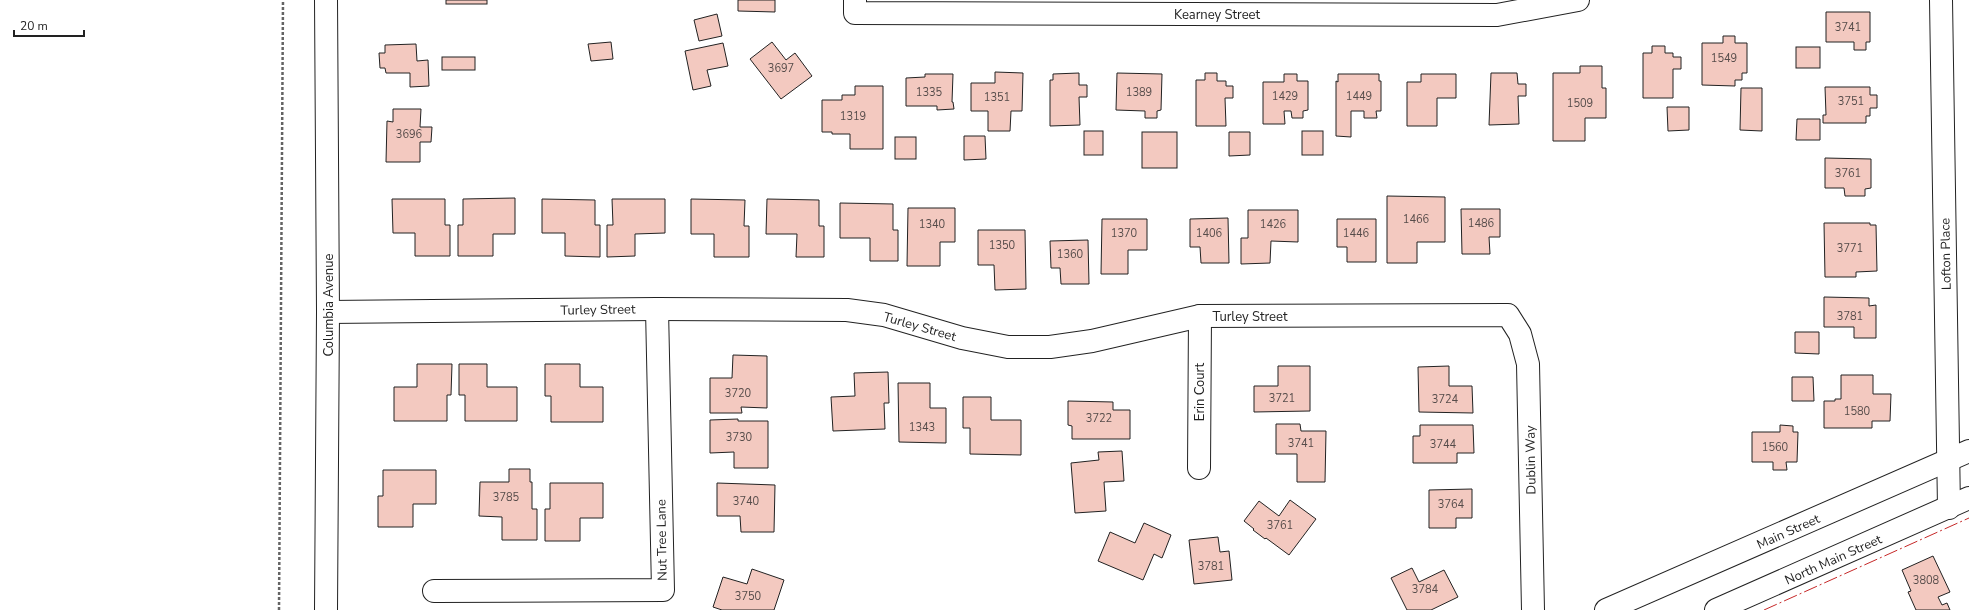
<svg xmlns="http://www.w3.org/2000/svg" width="1969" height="610" viewBox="0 0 1969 610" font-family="'Nunito Sans',sans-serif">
  <rect width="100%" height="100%" fill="#fff"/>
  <g fill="#f3c9c0" stroke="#222">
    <rect x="446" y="0" width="41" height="4"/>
    <path d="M738 0H775V12L738 11Z"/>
    <path d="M1826 12H1870V42H1866V50H1854V42H1826Z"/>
    <path d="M717 14 722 36 699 41 694 20Z"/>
    <path d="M1723 36H1735V43H1747V73H1742V80H1735V86L1702 85V43H1723Z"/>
    <path d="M611 42 613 59 591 61 588 44Z"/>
    <path d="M772 42 786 60 795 53 812 76 781 99 750 59Z"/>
    <path d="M723 43 728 66 707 70 711 86 693 90 685 51Z"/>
    <path d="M416 44 417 61 428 60 429 86 410 87V73H386L385 68H380L379 53H385V45Z"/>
    <path d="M1652 46H1665V53H1673V57H1681V69H1673V98H1643V53H1652Z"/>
    <rect x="1796" y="47" width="24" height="21"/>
    <rect x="442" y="57" width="33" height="13"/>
    <path d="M1580 66H1602V88H1606V118H1585V141H1553V73H1580Z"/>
    <path d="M995 72 1023 73 1022 111H1011L1010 131H988V111H971V83H995Z"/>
    <path d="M1079 73V85H1087V97H1079L1080 125 1050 126V80H1053V74Z"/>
    <path d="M1117 73 1162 74 1161 110 1157 111V118H1145V111L1116 110Z"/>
    <path d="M1205 73H1217V81H1226V86H1233V98H1225L1226 126H1196V80H1205Z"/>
    <path d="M1491 73H1517L1518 84H1526V96H1518L1519 124 1489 125Z"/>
    <path d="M925 74H953L952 102H953L954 109 937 110V106H906V78L925 77Z"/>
    <path d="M1284 74H1297V81H1308V110L1303 111V118H1292L1291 111H1284L1285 124H1263V82H1284Z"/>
    <path d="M1338 74H1379V81H1381V111H1376L1377 118H1364V111H1351V137L1336 136V81L1338 82Z"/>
    <path d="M1421 74H1456V98H1437V126H1407V82H1421Z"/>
    <path d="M855 86H883V149H850V134H832V132H822V100H842V95H855Z"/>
    <path d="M1825 87H1870V95H1877V108H1870V116H1866V123H1823V115H1826Z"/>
    <path d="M1741 88H1762V131L1740 130Z"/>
    <path d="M1667 107H1689V130L1668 131Z"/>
    <path d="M393 109H421L420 127H432L431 142H420V162H386L387 121 393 122Z"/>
    <path d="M1797 119H1820V140H1796Z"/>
    <rect x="1084" y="131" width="19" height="24"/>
    <rect x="1302" y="131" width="21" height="24"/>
    <rect x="1142" y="132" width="35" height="36"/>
    <path d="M1229 132H1250V155L1229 156Z"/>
    <path d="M964 136H985L986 159 964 160Z"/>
    <rect x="895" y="137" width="21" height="22"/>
    <path d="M1825 158 1871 159V188L1865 189V196H1845L1844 188H1825Z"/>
    <path d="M1387 196 1445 197V242H1417V263H1387Z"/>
    <path d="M515 198V234H493V256H458V225H463V199Z"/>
    <path d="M392 199H445V225H450V256H415V233H393Z"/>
    <path d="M542 199 595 200V225H600V257L565 256V233H542Z"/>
    <path d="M612 199H665V233L635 234V256L607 257V225H613Z"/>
    <path d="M691 199 745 200 744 226H749V257H714V234H691Z"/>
    <path d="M767 199 819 200V226H824V257H796L797 234H766Z"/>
    <path d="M840 203 893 204V230H898V261H870V238H840Z"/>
    <path d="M908 208H955V242H940V266H907Z"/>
    <path d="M1461 209H1500V237H1489L1490 254H1462Z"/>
    <path d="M1248 210H1298V242L1271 241 1270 263 1241 264V238H1248Z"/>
    <path d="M1228 218 1229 263H1201L1200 247H1190V219Z"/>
    <path d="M1102 219H1147V250H1128V274H1101Z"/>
    <path d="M1337 219H1376V262H1347V247H1337Z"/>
    <path d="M1824 223H1870V225H1876L1877 271 1856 272V277H1825Z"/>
    <path d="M978 230H1025L1026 289 995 290 994 265H978Z"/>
    <path d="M1088 240 1089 284H1061L1060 268H1051L1050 241Z"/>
    <path d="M1824 297 1869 298V306L1876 305V338H1854V327H1824Z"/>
    <path d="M1795 332H1819V354L1795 353Z"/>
    <path d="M733 355 767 356V408L741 407 742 413H710V378H732Z"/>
    <path d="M417 364H452L451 395H447V421H394V387H417Z"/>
    <path d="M459 364H487V387H517V421H465V395H459Z"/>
    <path d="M545 364H580V387H603V422H551V396H545Z"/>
    <path d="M1278 366H1310V411L1254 412V386H1278Z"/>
    <path d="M1449 366V386H1472L1473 413 1419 412 1418 367Z"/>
    <path d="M888 372 889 403H884L885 429 833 431 831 397 855 396 854 373Z"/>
    <path d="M1841 375H1873V394H1891L1890 421H1872V428H1824V401H1835V399H1841Z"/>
    <path d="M1792 377H1813L1814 401H1792Z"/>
    <path d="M898 383H930V408H946V443L899 442Z"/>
    <path d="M963 397H991V420H1021V455L970 454V428H963Z"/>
    <path d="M1068 401 1113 402V410H1130V439H1072V426L1068 425Z"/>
    <path d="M738 419V421H768V468H734V452L710 453V420Z"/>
    <path d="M1276 424H1300L1301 431H1326L1325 482H1297V454H1276Z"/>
    <path d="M1420 425H1473L1474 453H1457V463H1413V436H1420Z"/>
    <path d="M1780 425 1793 426V432H1798L1797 462H1786L1787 470H1773V462H1752V432H1780Z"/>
    <path d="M1122 451 1124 481 1104 482 1106 511 1075 513 1071 463 1099 460 1098 452Z"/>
    <path d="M509 469H530V482H532V509H537V540H502V517L479 516 480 482H509Z"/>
    <path d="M383 470H436V504H413V527H378V496H383Z"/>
    <path d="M550 483H603V518H580V541H545V509H550Z"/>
    <path d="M717 483 775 485 774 532H741L740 516H717Z"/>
    <path d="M1472 489V518H1456V528H1429V490Z"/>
    <path d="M1290 500 1316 519 1289 555 1266 538 1265 539 1253 530 1254 529 1244 521 1259 501 1279 516Z"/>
    <path d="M1144 523 1171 535 1162 558 1154 554 1143 580 1098 561 1110 532 1135 543Z"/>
    <path d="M1218 537 1220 552 1229 551 1232 580 1194 584 1189 540Z"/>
    <path d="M1933 556 1950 592 1938 597 1942 605 1947 603 1950 610H1916L1908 592 1911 591 1902 570Z"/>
    <path d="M1412 568 1419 582 1444 570 1458 597 1431 610H1407L1391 578Z"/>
    <path d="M752 569 784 580 774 610H722L713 607 723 577 747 584Z"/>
  </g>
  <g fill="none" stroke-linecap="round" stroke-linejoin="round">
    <defs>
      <g id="minor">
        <path d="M855 0V13L1497 15 1578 0"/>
        <path d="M1941 0 1949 508"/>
        <path d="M328 312 657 309 847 310 884 315 962 338 1008 347H1050L1092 341 1200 316 1508 315 1520 334 1528 364 1533 610"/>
        <path d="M1199 468 1200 316"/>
        <path d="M434 591 663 590 657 309"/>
      </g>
      <g id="major">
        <path d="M326 610 328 312 326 0"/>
        <path d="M1606 610 1969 451"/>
        <path d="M1716 610 1969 498"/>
      </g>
    </defs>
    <use href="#minor" stroke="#222" stroke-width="24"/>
    <use href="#major" stroke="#222" stroke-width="24"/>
    <path stroke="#646464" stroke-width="2.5" stroke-dasharray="3 2" stroke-linecap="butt" d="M279 610 283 0"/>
    <use href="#minor" stroke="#fff" stroke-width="22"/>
    <use href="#major" stroke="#fff" stroke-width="22"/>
    <path stroke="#c62828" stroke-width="1" stroke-dasharray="14 3 2 3" stroke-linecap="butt" d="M1764 610 1969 518"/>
  </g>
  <g text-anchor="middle" stroke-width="3" stroke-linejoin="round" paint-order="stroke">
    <g font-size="11" fill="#564c4a">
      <text x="1848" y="31">3741</text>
      <text x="1724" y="62">1549</text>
      <text x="781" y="72">3697</text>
      <text x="929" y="96">1335</text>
      <text x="1139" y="96">1389</text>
      <text x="1285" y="100">1429</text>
      <text x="1359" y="100">1449</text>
      <text x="997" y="101">1351</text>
      <text x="1851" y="105">3751</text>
      <text x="1580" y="107">1509</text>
      <text x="853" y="120">1319</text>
      <text x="409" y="138">3696</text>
      <text x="1848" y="177">3761</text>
      <text x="1416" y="223">1466</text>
      <text x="1481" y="227">1486</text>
      <text x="932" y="228">1340</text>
      <text x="1273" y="228">1426</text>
      <text x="1124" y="237">1370</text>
      <text x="1209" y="237">1406</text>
      <text x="1356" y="237">1446</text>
      <text x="1002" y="249">1350</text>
      <text x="1850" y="252">3771</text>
      <text x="1070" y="258">1360</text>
      <text x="1850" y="320">3781</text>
      <text x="738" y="397">3720</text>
      <text x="1282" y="402">3721</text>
      <text x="1445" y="403">3724</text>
      <text x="1857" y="415">1580</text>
      <text x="1099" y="422">3722</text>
      <text x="922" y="431">1343</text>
      <text x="739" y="441">3730</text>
      <text x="1301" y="447">3741</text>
      <text x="1443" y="448">3744</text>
      <text x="1775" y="451">1560</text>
      <text x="506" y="501">3785</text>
      <text x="746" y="505">3740</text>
      <text x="1451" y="508">3764</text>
      <text x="1280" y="529">3761</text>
      <text x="1211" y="570">3781</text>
      <text x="1926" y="584">3808</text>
      <text x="1425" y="593">3784</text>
      <text x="748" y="600">3750</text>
    </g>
    <g font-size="13" fill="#222" stroke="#fff">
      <text x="1217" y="19">Kearney Street</text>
      <text transform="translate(1945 254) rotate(-91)" y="5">Lofton Place</text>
      <text transform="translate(328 305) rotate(-90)" y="5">Columbia Avenue</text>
      <text transform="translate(598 309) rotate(-1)" y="5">Turley Street</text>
      <text x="1250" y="321">Turley Street</text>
      <text transform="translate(920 326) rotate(16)" y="5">Turley Street</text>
      <text transform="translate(1199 392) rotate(-90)" y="5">Erin Court</text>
      <text transform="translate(1530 460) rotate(-91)" y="5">Dublin Way</text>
      <text transform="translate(1788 531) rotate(-24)" y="5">Main Street</text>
      <text transform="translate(661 540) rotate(-91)" y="5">Nut Tree Lane</text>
      <text transform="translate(1833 559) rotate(-24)" y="5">North Main Street</text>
    </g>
  </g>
  <path d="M14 30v6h70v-6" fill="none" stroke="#222222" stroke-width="2"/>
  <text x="20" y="30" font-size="12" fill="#222222" stroke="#ffffff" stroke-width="3" paint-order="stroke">20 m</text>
</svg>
